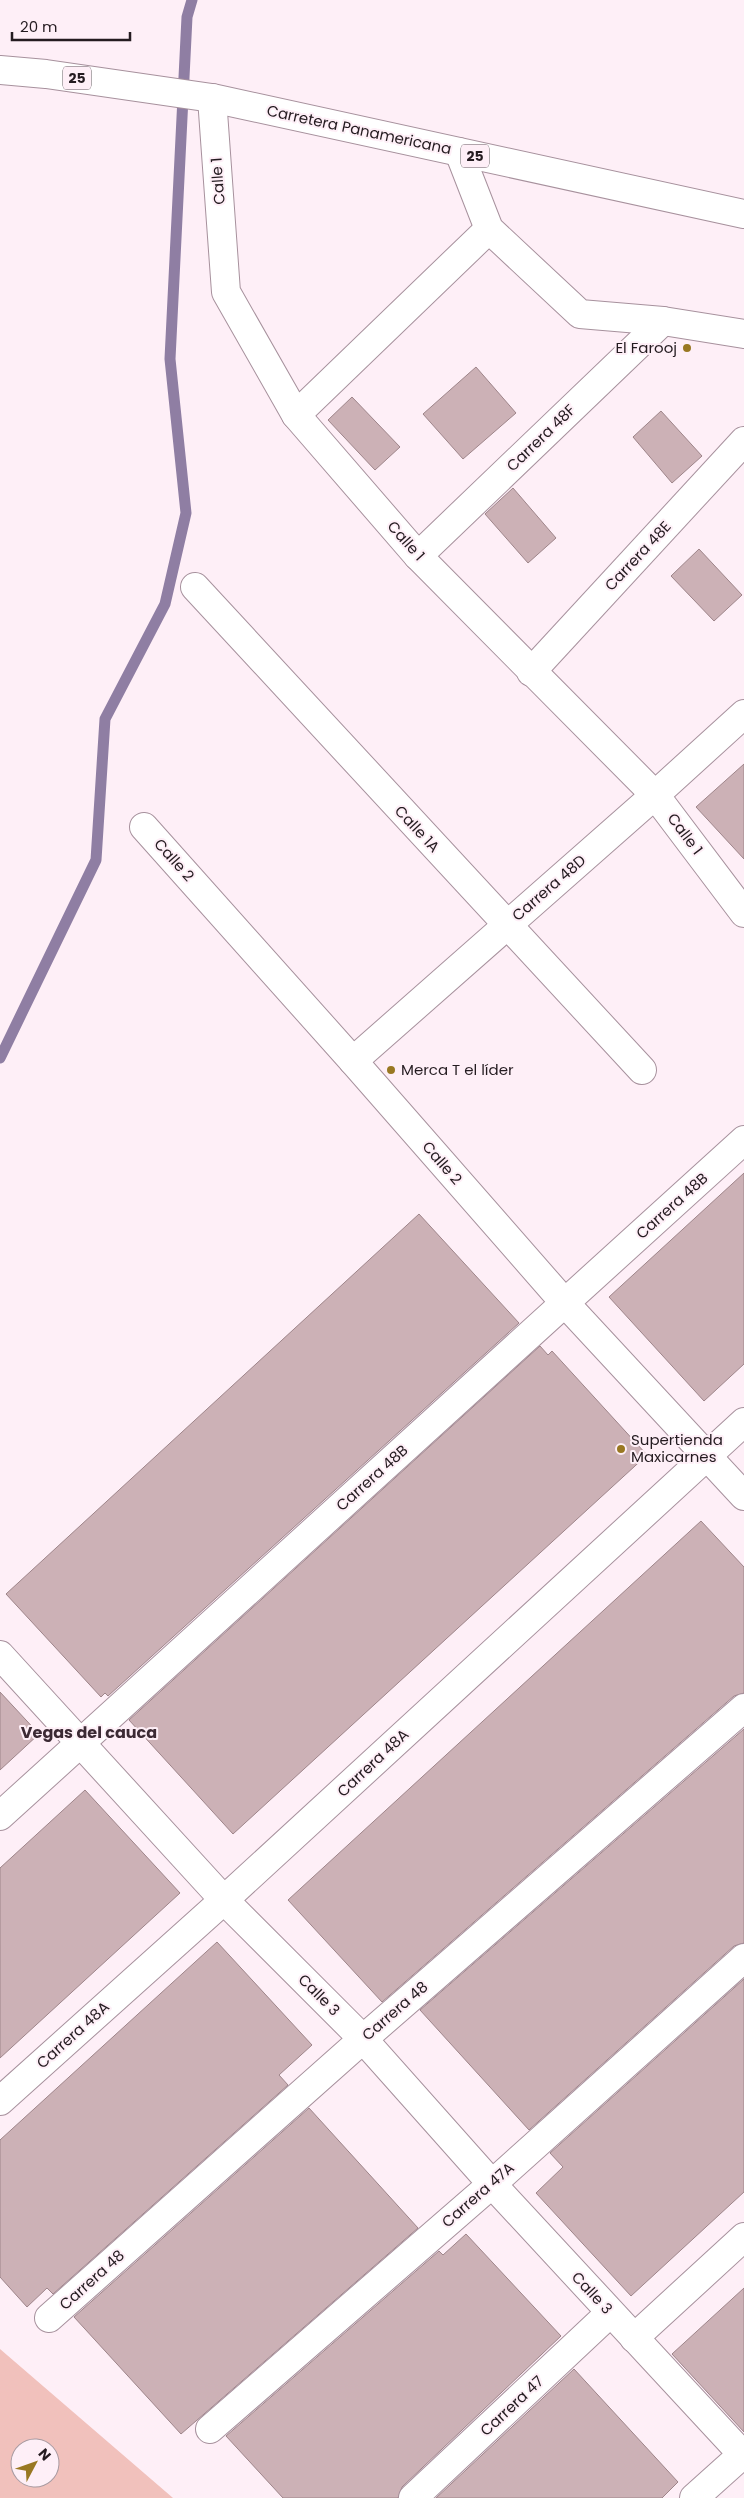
<svg xmlns="http://www.w3.org/2000/svg" width="744" height="2498" viewBox="0 0 744 2498" font-family="Poppins,sans-serif">
  <rect width="100%" height="100%" fill="#feeff7"/>
  <path fill="#f1c1bc" fill-rule="evenodd" d="M0 2349 173 2498H0ZM20 2448H50V2478H20Z"/>
  <g fill="none" stroke-linecap="round" stroke-linejoin="round">
    <path stroke="#8f7ea3" stroke-width="11" d="M0 1058 96 860 105 719 165 604 186 513 170 359 187 17 192 0"/>
  </g>
  <g fill="#ccb1b6" stroke="#9e858a">
    <path d="M476 367 516 413 463 459 423 414Z"/>
    <path d="M352 397 400 447 375 470 328 420Z"/>
    <path d="M661 411 702 456 672 483 633 437Z"/>
    <path d="M513 488 556 538 528 563 485 514Z"/>
    <path d="M699 549 742 595 714 621 671 576Z"/>
    <path d="M744 764V859L696 807Z"/>
    <path d="M744 1173V1364L704 1401 609 1297Z"/>
    <path d="M419 1214 519 1323 108 1696 105 1693 101 1697 6 1594Z"/>
    <path d="M540 1346 548 1355 552 1351 647 1455 233 1834 129 1720Z"/>
    <path d="M701 1521 744 1567V1693L734 1696 382 2002 288 1900Z"/>
    <path d="M0 1692 39 1734 0 1770Z"/>
    <path d="M744 1729V1943L734 1946 529 2130 420 2010Z"/>
    <path d="M85 1790 180 1893 0 2058V1868Z"/>
    <path d="M217 1942 312 2045 279 2075 288 2085 53 2294 47 2288 27 2307 0 2277V2140Z"/>
    <path d="M744 1979V2192L631 2296 536 2193 563 2167 550 2153Z"/>
    <path d="M309 2108 418 2228 181 2434 74 2317Z"/>
    <path d="M466 2234 561 2336 402 2487 398 2498H283L226 2436 439 2251 443 2255Z"/>
    <path d="M744 2288V2432L672 2354Z"/>
    <path d="M574 2369 678 2482 662 2498H436Z"/>
  </g>
  <g fill="none" stroke-linecap="round" stroke-linejoin="round">
    <defs>
      <g id="pedestrian">
        <path d="M296 415 489 229"/>
        <path d="M418 556 663 321"/>
        <path d="M531 672 744 441"/>
      </g>
      <g id="minor">
        <path d="M212 98 226 292 296 415 418 556 655 795 744 913"/>
        <path d="M459 152 489 229 580 314 663 321 744 334"/>
        <path d="M195 587 642 1070"/>
        <path d="M144 827 353 1061 564 1302 744 1496"/>
        <path d="M353 1061 655 795 744 714"/>
        <path d="M0 1655 224 1900 363 2039 492 2184 744 2456"/>
        <path d="M0 1816 744 1140"/>
        <path d="M0 2101 224 1900 744 1422"/>
        <path d="M49 2318 363 2039 744 1708"/>
        <path d="M634 2338 744 2237"/>
        <path d="M210 2429 492 2184 744 1958"/>
        <path d="M413 2498 610 2313"/>
        <path d="M694 2498 743 2454"/>
      </g>
      <path id="trunk" d="M0 70 46 74 212 98 744 214"/>
    </defs>
    <use href="#pedestrian" stroke="#a7919d" stroke-width="30"/>
    <use href="#minor" stroke="#a7919d" stroke-width="30"/>
    <use href="#trunk" stroke="#a7919d" stroke-width="30"/>
    <use href="#pedestrian" stroke="#fff" stroke-width="28"/>
    <use href="#minor" stroke="#fff" stroke-width="28"/>
    <use href="#trunk" stroke="#fff" stroke-width="28"/>
  </g>
  <g fill="#997822" stroke="#feeff7" stroke-width="2">
    <circle cx="687" cy="348" r="5"/>
    <circle cx="391" cy="1070" r="5"/>
    <circle cx="621" cy="1449" r="5"/>
  </g>
  <g text-anchor="middle" stroke-width="4" stroke-linejoin="round" paint-order="stroke">
    <g fill="#feeff7" stroke="#655b60" stroke-width="1">
      <rect x="63" y="66.5" width="28" height="23" rx="4"/>
      <rect x="461" y="144.5" width="28" height="23" rx="4"/>
    </g>
    <g font-size="14" font-weight="bold" fill="#241b20">
      <text x="77" y="83">25</text>
      <text x="475" y="161">25</text>
    </g>
    <g font-size="15" fill="#241b20" stroke="#feeff7">
      <text transform="translate(359 130) rotate(12)" y="5">Carretera Panamericana</text>
      <text transform="translate(218 181) rotate(-94)" y="5">Calle 1</text>
      <text transform="translate(541 438) rotate(-44)" y="5">Carrera 48F</text>
      <text transform="translate(406 541) rotate(48)" y="5">Calle 1</text>
      <text transform="translate(638 556) rotate(-47)" y="5">Carrera 48E</text>
      <text transform="translate(417 829) rotate(47)" y="5">Calle 1A</text>
      <text transform="translate(685 834) rotate(53)" y="5">Calle 1</text>
      <text transform="translate(174 860) rotate(48)" y="5">Calle 2</text>
      <text transform="translate(549 888) rotate(-41)" y="5">Carrera 48D</text>
      <text transform="translate(442 1163) rotate(49)" y="5">Calle 2</text>
      <text transform="translate(672 1206) rotate(-42)" y="5">Carrera 48B</text>
      <text transform="translate(372 1478) rotate(-42)" y="5">Carrera 48B</text>
      <text transform="translate(373 1763) rotate(-43)" y="5">Carrera 48A</text>
      <text transform="translate(319 1995) rotate(45)" y="5">Calle 3</text>
      <text transform="translate(395 2011) rotate(-41)" y="5">Carrera 48</text>
      <text transform="translate(73 2035) rotate(-42)" y="5">Carrera 48A</text>
      <text transform="translate(478 2195) rotate(-41)" y="5">Carrera 47A</text>
      <text transform="translate(92 2280) rotate(-42)" y="5">Carrera 48</text>
      <text transform="translate(592 2293) rotate(47)" y="5">Calle 3</text>
      <text transform="translate(512 2406) rotate(-43)" y="5">Carrera 47</text>
    </g>
    <g font-size="15" fill="#241b20" stroke="#feeff7" text-anchor="start">
      <text x="677" y="353" text-anchor="end">El Farooj</text>
      <text x="401" y="1075">Merca T el líder</text>
      <text x="631" y="1445">Supertienda<tspan x="631" dy="17">Maxicarnes</tspan></text>
    </g>
    <g font-size="16" font-weight="bold" fill="#3c2a34" stroke="#feeff7">
      <text x="89" y="1738">Vegas del cauca</text>
    </g>
  </g>
  <g transform="translate(35 2463) rotate(49)"><circle r="24" fill="#feeff7" stroke="#a79aa1"/>
  <path d="M0-4L9 19L0 12L-9 19Z" fill="#997822"/>
  <text y="-8" font-size="14" font-weight="bold" text-anchor="middle" fill="#241b20">N</text>
  </g>
  <path d="M12 32v8h118v-8" fill="none" stroke="#241b20" stroke-width="2.5"/>
  <text x="20" y="32" font-size="15" fill="#241b20" stroke="#feeff7" stroke-width="4" paint-order="stroke">20 m</text>
</svg>
